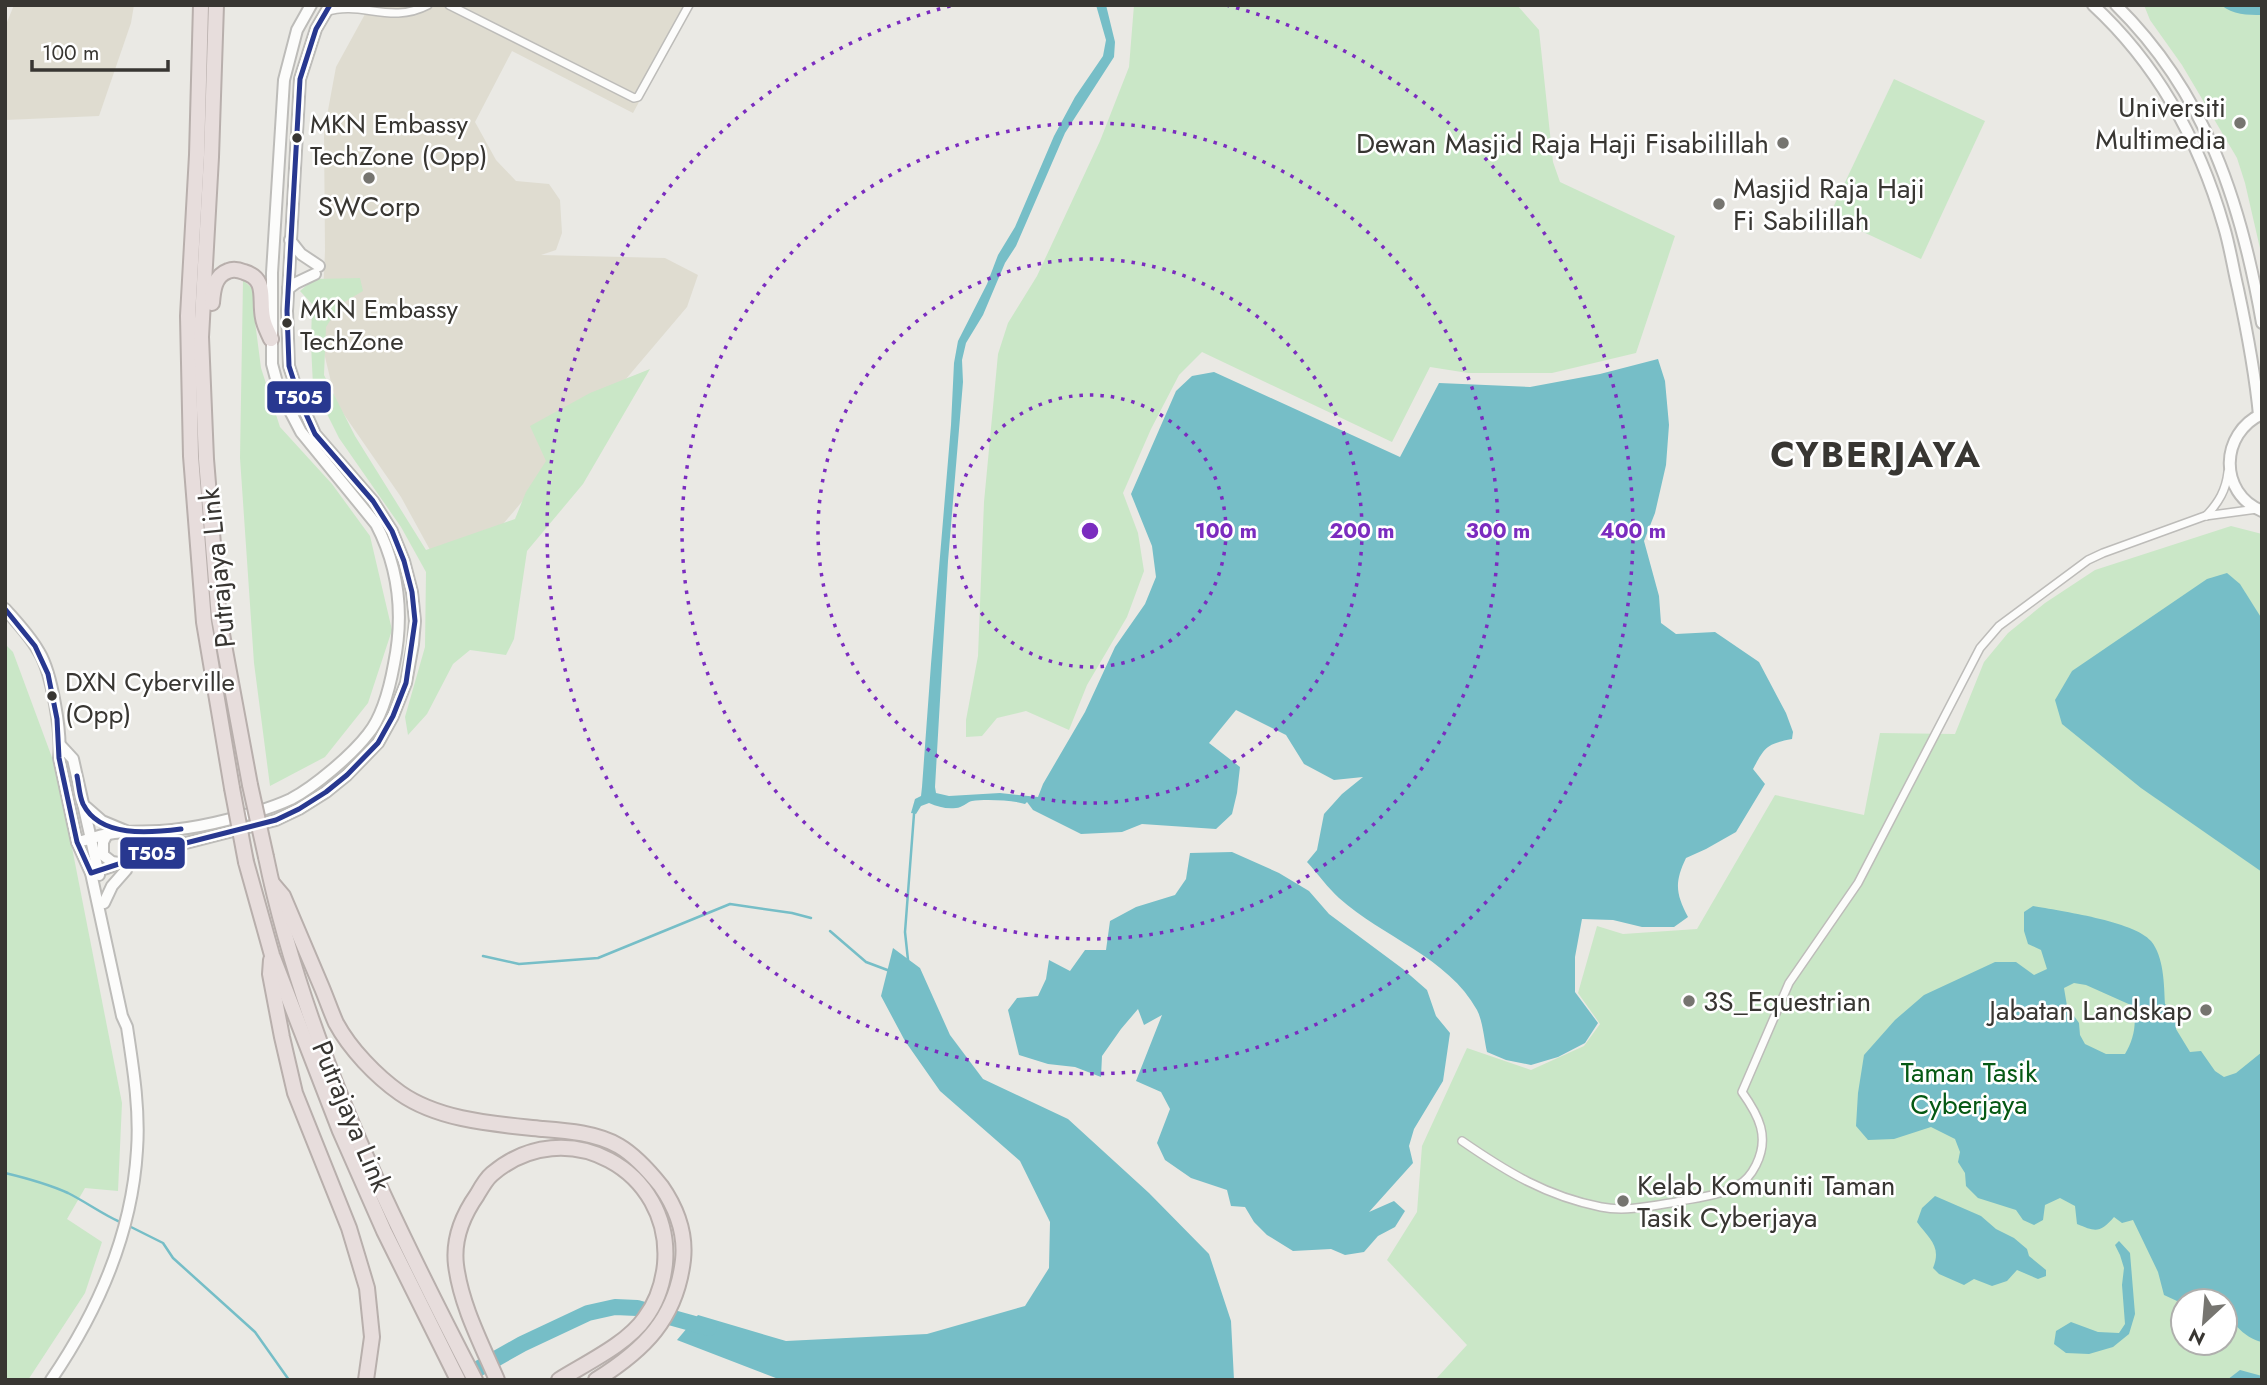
<svg xmlns="http://www.w3.org/2000/svg" width="2267" height="1385" viewBox="0 0 2267 1385" font-family="Jost,sans-serif">
  <rect width="100%" height="100%" fill="#eae9e4"/>
  <g fill="#dfdcd0">
    <path d="M14 5H134L131 23 99 116 5 120V27Z"/>
    <path d="M370 5H692L633 113 512 51 475 122 496 160 516 181 549 184 560 200 562 233 556 250 541 255 665 258 698 275 687 307 498 530 435 559 401 497 336 403 321 340 325 251 324 132 336 67Z"/>
  </g>
  <g fill="#cae7c7" fill-rule="evenodd">
    <path d="M1134 5H1517L1539 30 1553 162 1560 182 1675 236 1636 353 1552 373H1468L1430 367 1392 442 1202 352 1179 375 1151 429 1123 493 1138 533 1144 571 1127 617 1087 685 1069 730 1026 711 997 718 982 736 966 737V720L978 656 984 502 998 354 1008 323 1037 276 1100 141 1129 67Z"/>
    <path d="M2144 5H2262V257L2245 183 2237 158 2182 65 2150 20Z"/>
    <path d="M1894 79 1985 121 1921 259 1829 216Z"/>
    <path d="M360 278 363 291 341 304 326 327 324 375 355 436 426 550 515 519 526 492 546 461 530 426 590 393 650 369 583 484 527 551 514 639 506 655 470 650 453 664 427 714 408 735 405 717 425 647 426 572 401 527 339 438 313 386 311 344 312 304 300 291 314 279Z"/>
    <path d="M243 280 255 291 253 306 261 368 280 427 332 484 370 536 392 630 368 703 325 757 270 786 254 663 240 458Z"/>
    <path d="M2231 526 2262 534V1380H1435L1467 1345 1387 1260 1417 1212 1422 1146 1467 1048 1531 1070 1584 1046 1600 1024 1578 993 1597 926 1623 934 1697 929 1775 795 1864 815 1880 733 1955 734 1984 662 2008 633 2045 603 2095 570ZM2183 1301H2225V1343H2183Z"/>
    <path d="M5 644 13 652 57 771 122 1103 118 1191 85 1188 67 1219 102 1242 85 1293 28 1380H5Z"/>
  </g>
  <g fill="#76bec7" fill-rule="evenodd">
    <path d="M1096 5H1106L1115 42 1114 57 1065 133 1016 246 1005 263 983 315 966 343 962 360 963 382 948 561 935 787 936 793 949 796 1000 793 1038 797 1043 784 1085 712 1115 647 1145 604 1156 577 1152 546 1131 494 1176 391 1192 376 1214 372 1400 457 1439 383 1530 387 1600 374 1658 359 1665 381 1669 425 1666 465 1655 513 1644 541 1659 596 1661 623 1676 634 1715 632 1759 662 1786 713 1793 732 1792 739C1766 744 1765 747 1753 769L1765 784 1736 832 1706 849 1686 858C1674 883 1676 894 1688 917L1674 927H1642L1613 920 1582 919 1575 957V992L1598 1023 1585 1043 1558 1057 1531 1065 1506 1060 1487 1052C1484 1039 1483 1022 1477 1010 1448 957 1382 937 1339 898 1328 888 1318 874 1307 862L1317 850 1324 814 1342 794 1363 777 1334 780 1304 764 1286 735 1236 710 1209 743 1240 767 1237 793 1232 814 1216 829 1142 824 1122 832 1081 834 1033 810 1027 802 1025 804C1012 800 985 799 972 801 967 802 962 808 956 808 946 809 938 807 929 803L921 806 916 814 911 813 915 799 921 796 922 787 931 664 951 425 954 363 958 341 987 284 998 255 1015 227 1054 136 1075 97 1103 56 1106 40Z"/>
    <path d="M2221 5H2262V15C2247 15 2233 15 2221 5Z"/>
    <path d="M2227 573 2240 584 2262 619V872L2141 788 2062 724 2055 700 2072 671 2207 579Z"/>
    <path d="M1232 852 1279 873 1309 891 1329 914 1403 969 1427 990 1436 1016 1450 1033 1443 1081 1414 1129 1409 1146 1413 1163 1369 1212 1394 1201 1405 1211 1395 1227 1378 1236 1364 1252 1345 1255 1331 1249 1293 1251 1267 1235 1254 1222 1245 1207 1231 1206 1227 1190 1191 1178 1165 1160 1157 1143 1170 1109 1161 1092 1136 1081 1162 1015 1144 1025 1138 1009 1121 1029 1102 1056 1101 1077 1075 1067 1048 1064 1019 1055 1008 1010 1017 998 1038 996 1046 979 1049 960 1070 971 1085 950H1106L1110 921 1136 907 1175 895 1186 879 1190 853Z"/>
    <path d="M2033 906C2060 911 2134 921 2151 941 2164 957 2164 984 2165 1004L2176 1013V1029L2190 1052 2201 1051 2215 1071 2224 1077 2236 1073 2262 1052V1342C2245 1339 2225 1318 2225 1301H2213L2199 1294 2177 1301 2164 1295 2158 1272 2133 1220 2122 1223 2114 1217C2100 1233 2096 1232 2077 1224L2075 1206 2060 1198 2045 1205 2043 1220 2034 1225 2023 1220 2016 1210 1978 1198 1966 1186 1965 1173 1958 1162 1960 1152 1955 1139 1931 1127 1894 1139 1868 1140 1856 1126 1858 1093 1864 1055 1895 1020 1924 995 1995 962H2016L2034 975 2047 969 2041 950 2028 944 2024 931V912ZM2074 983 2086 985 2133 1006C2137 1023 2134 1039 2125 1054H2106L2085 1044 2080 1035 2079 1023 2067 1006 2064 988Z"/>
    <path d="M893 948 920 968 950 1035 983 1079 1068 1119 1149 1193 1209 1254 1231 1321 1234 1380H781L677 1340 698 1315 786 1341 927 1334 1025 1306 1049 1268 1050 1222 1020 1161 940 1091 905 1041 881 996Z"/>
    <path d="M1935 1196 1981 1216 1996 1229 2014 1238 2027 1249 2029 1256 2046 1270V1276L2038 1279 2017 1270 2007 1281 1992 1286 1974 1279 1964 1285 1939 1274 1933 1268C1942 1246 1929 1239 1917 1222L1922 1208Z"/>
    <path d="M2119 1241 2130 1253 2135 1314 2129 1334 2113 1347 2089 1354 2066 1353 2054 1344 2056 1331 2071 1322 2098 1332 2119 1333 2125 1324 2122 1285 2124 1268 2120 1255 2115 1245Z"/>
    <path d="M2240 1370 2262 1376V1380H2227Z"/>
  </g>
  <g fill="none" stroke-linecap="round" stroke-linejoin="round">
    <g stroke="#76bec7" stroke-width="2.5">
      <path d="M830 931 866 962 890 971"/>
      <path d="M483 956 519 964 598 958 730 904 792 913 811 918"/>
      <path d="M908 960 905 932 914 814"/>
      <path d="M5 1173C26 1178 48 1184 68 1193 86 1202 102 1214 120 1222"/>
      <path d="M127 1225 163 1243 173 1258 255 1332 289 1380"/>
    </g>
    <path stroke="#76bec7" stroke-width="16" d="M460 1379 522 1344 588 1313 615 1307 637 1308 709 1328"/>
    <defs>
      <g id="street">
        <path d="M449 5 634 98 638 97 689 5"/>
        <path d="M326 12C361 0 390 25 428 5"/>
        <path d="M2206 516C2219 502 2226 490 2228 472"/>
        <path d="M1462 1141C1507 1172 1546 1196 1601 1207 1625 1212 1652 1206 1676 1202 1694 1198 1723 1195 1738 1185 1746 1181 1752 1173 1756 1165 1770 1137 1759 1116 1742 1092L1789 983 1858 883 1980 648 1999 626 2088 560 2103 553 2205 516 2257 509"/>
      </g>
      <g id="secondary">
        <path d="M2093 5C2158 65 2200 143 2224 227 2230 247 2233 268 2238 289 2247 331 2255 373 2259 415"/>
        <path d="M2116 5C2206 94 2241 202 2262 323"/>
        <path d="M290 240 301 254 319 266"/>
        <path d="M288 289 296 283 315 274"/>
        <path d="M2262 414C2220 433 2218 493 2262 511"/>
        <path d="M5 609C17 622 30 636 39 652 52 673 62 734 59 758L77 842 91 873 122 1016 127 1027C133 1067 140 1109 137 1150 132 1234 98 1311 51 1380"/>
        <path d="M61 746 73 759 99 875"/>
        <path d="M86 807 102 821 126 831"/>
        <path d="M107 834 103 842V855L112 862 119 863"/>
        <path d="M77 842C88 840 97 836 108 834 128 830 151 833 172 830 204 827 261 813 291 799 314 787 352 755 368 734 383 716 390 686 394 664 404 615 399 568 376 524L301 432 279 390 272 364V273L284 80 297 30 311 5"/>
        <path d="M91 873 174 846 276 820 299 809 326 792 347 775 378 743 393 716 406 683 413 644 415 621 412 592 404 561 392 531 373 501 315 434 301 403 289 366 287 311 300 79 316 29 330 5"/>
        <path d="M104 903 112 886 126 870 130 859"/>
      </g>
      <g id="highway">
        <path d="M201 5 197 155 188 316 191 456 204 622 232 788"/>
        <path d="M216 5 211 157 201 337 206 459 219 618 250 785"/>
        <path d="M212 303C213 291 214 276 228 271 233 269 239 270 244 272 268 279 259 299 263 318 264 325 268 332 271 339"/>
        <path d="M266 857C304 1041 389 1214 475 1380"/>
        <path d="M246 862 272 955 340 1131 384 1231 458 1380"/>
        <path d="M272 883 283 896C296 927 309 957 322 988 327 1000 331 1012 336 1023 350 1049 376 1076 400 1093 440 1121 496 1124 542 1129 568 1131 596 1133 619 1146 636 1156 649 1171 661 1186 677 1209 686 1233 683 1260 676 1319 644 1350 596 1380"/>
        <path d="M271 960 270 974 282 1037 295 1093 349 1228 367 1288 372 1337 366 1380"/>
        <path d="M497 1380C481 1343 461 1305 456 1265 453 1240 463 1215 477 1195 481 1188 486 1179 492 1174 566 1111 673 1170 665 1264 663 1283 657 1302 645 1318 627 1344 586 1363 559 1380"/>
      </g>
    </defs>
    <use href="#street" stroke="#bdbcb9" stroke-width="10"/>
    <use href="#secondary" stroke="#bdbcb9" stroke-width="14"/>
    <use href="#highway" stroke="#b8afac" stroke-width="18"/>
    <use href="#street" stroke="#fcfcfb" stroke-width="7"/>
    <use href="#secondary" stroke="#fcfcfb" stroke-width="10"/>
    <use href="#highway" stroke="#e7dddc" stroke-width="14"/>
    <defs>
      <g id="highway-bridge">
        <path d="M250 785 266 857"/>
        <path d="M232 788 246 862"/>
      </g>
    </defs>
    <use href="#highway-bridge" stroke="#b8afac" stroke-width="18" stroke-linecap="butt"/>
    <use href="#highway-bridge" stroke="#e7dddc" stroke-width="14"/>
    <defs>
      <g id="bus-1">
        <path d="M5 609 35 646 48 674 57 719 59 758 77 842 91 873 174 846 276 820 299 809 326 792 347 775 378 743 393 716 406 683 415 621 412 592 404 561 392 531 373 501 315 434 301 403 289 366 287 311 300 79 316 29 330 5"/>
        <path d="M77 776C79 785 79 795 83 804 100 838 150 833 181 829"/>
      </g>
    </defs>
    <use href="#bus-1" stroke="#fff" stroke-width="10"/>
    <use href="#bus-1" stroke="#283890" stroke-width="5"/>
  </g>
  <g fill="none" stroke="#7b2cbf" stroke-width="3.5" stroke-dasharray="3.5 7">
    <circle cx="1090" cy="531" r="136"/>
    <circle cx="1090" cy="531" r="272"/>
    <circle cx="1090" cy="531" r="408"/>
    <path d="M1226 5A543 543 0 1 1 954 5"/>
  </g>
  <g fill="#767570" stroke="#fff" stroke-width="2.5">
    <circle cx="2240" cy="123" r="7"/>
    <circle cx="1783" cy="143" r="7"/>
    <circle cx="369" cy="178" r="7"/>
    <circle cx="1719" cy="204" r="7"/>
    <circle cx="1689" cy="1001" r="7"/>
    <circle cx="2206" cy="1010" r="7"/>
    <circle cx="1623" cy="1201" r="7"/>
  </g>
  <g fill="#383632" stroke="#fff" stroke-width="2.5">
    <circle cx="297" cy="138" r="6"/>
    <circle cx="287" cy="323" r="6"/>
    <circle cx="52" cy="696" r="6"/>
  </g>
  <g text-anchor="middle" stroke-width="5" stroke-linejoin="round" paint-order="stroke">
    <g font-size="26" fill="#383632" stroke="#fff" text-anchor="start">
      <text x="310" y="133">MKN Embassy<tspan x="310" dy="32">TechZone (Opp)</tspan></text>
      <text x="300" y="318">MKN Embassy<tspan x="300" dy="32">TechZone</tspan></text>
      <text x="65" y="691">DXN Cyberville<tspan x="65" dy="32">(Opp)</tspan></text>
    </g>
    <g font-size="28" fill="#383632" stroke="#fff" text-anchor="end">
      <text x="2226" y="117">Universiti<tspan x="2226" dy="32">Multimedia</tspan></text>
      <text x="1769" y="153">Dewan Masjid Raja Haji Fisabilillah</text>
      <text x="1733" y="198" text-anchor="start">Masjid Raja Haji<tspan x="1733" dy="32">Fi Sabilillah</tspan></text>
      <text x="369" y="216" text-anchor="middle">SWCorp</text>
      <text x="1703" y="1011" text-anchor="start">3S_Equestrian</text>
      <text x="2192" y="1020">Jabatan Landskap</text>
      <text x="1637" y="1195" text-anchor="start">Kelab Komuniti Taman<tspan x="1637" dy="32">Tasik Cyberjaya</tspan></text>
    </g>
    <g font-size="28" fill="#383632" stroke="#fff">
      <text transform="translate(217 568) rotate(-96)" y="10">Putrajaya Link</text>
      <text transform="translate(352 1116) rotate(67)" y="10">Putrajaya Link</text>
    </g>
    <g font-size="28" fill="#065914" stroke="#fff">
      <text x="1969" y="1082">Taman Tasik<tspan x="1969" dy="32">Cyberjaya</tspan></text>
    </g>
    <g font-size="35" font-weight="bold" letter-spacing="2" fill="#383632" stroke="#fff">
      <text x="1876" y="467">CYBERJAYA</text>
    </g>
  </g>
  <circle cx="1090" cy="531" r="10" fill="#7b2cbf" stroke="#fff" stroke-width="3.5"/>
  <g font-size="21" text-anchor="middle" font-weight="bold" fill="#7b2cbf" stroke="#fff" stroke-width="5" stroke-linejoin="round" paint-order="stroke">
    <text x="1226" y="538">100 m</text>
    <text x="1362" y="538">200 m</text>
    <text x="1498" y="538">300 m</text>
    <text x="1633" y="538">400 m</text>
  </g>
  <g stroke="#fff" stroke-width="2.5">
    <rect x="266" y="380" width="66" height="34" rx="7" fill="#283890"/>
    <rect x="119" y="836" width="67" height="34" rx="7" fill="#283890"/>
  </g>
  <g font-size="19" text-anchor="middle" font-weight="bold" fill="#fff">
    <text x="299" y="404">T505</text>
    <text x="152" y="860">T505</text>
  </g>
  <rect width="2267" height="1385" fill="none" stroke="#383632" stroke-width="14"/>
  <g transform="translate(2204 1322) rotate(206)"><circle r="33" fill="#ffffff" stroke="#afafad" stroke-width="2"/>
  <path d="M0-5L12 26L0 18L-12 26Z" fill="#767570"/>
  <text y="-10" font-size="19" font-weight="bold" text-anchor="middle" fill="#383632">N</text>
  </g>
  <path d="M32 60v10h136v-10" fill="none" stroke="#383632" stroke-width="3.5"/>
  <text x="42" y="60" font-size="21" fill="#383632" stroke="#ffffff" stroke-width="5" paint-order="stroke">100 m</text>
</svg>
